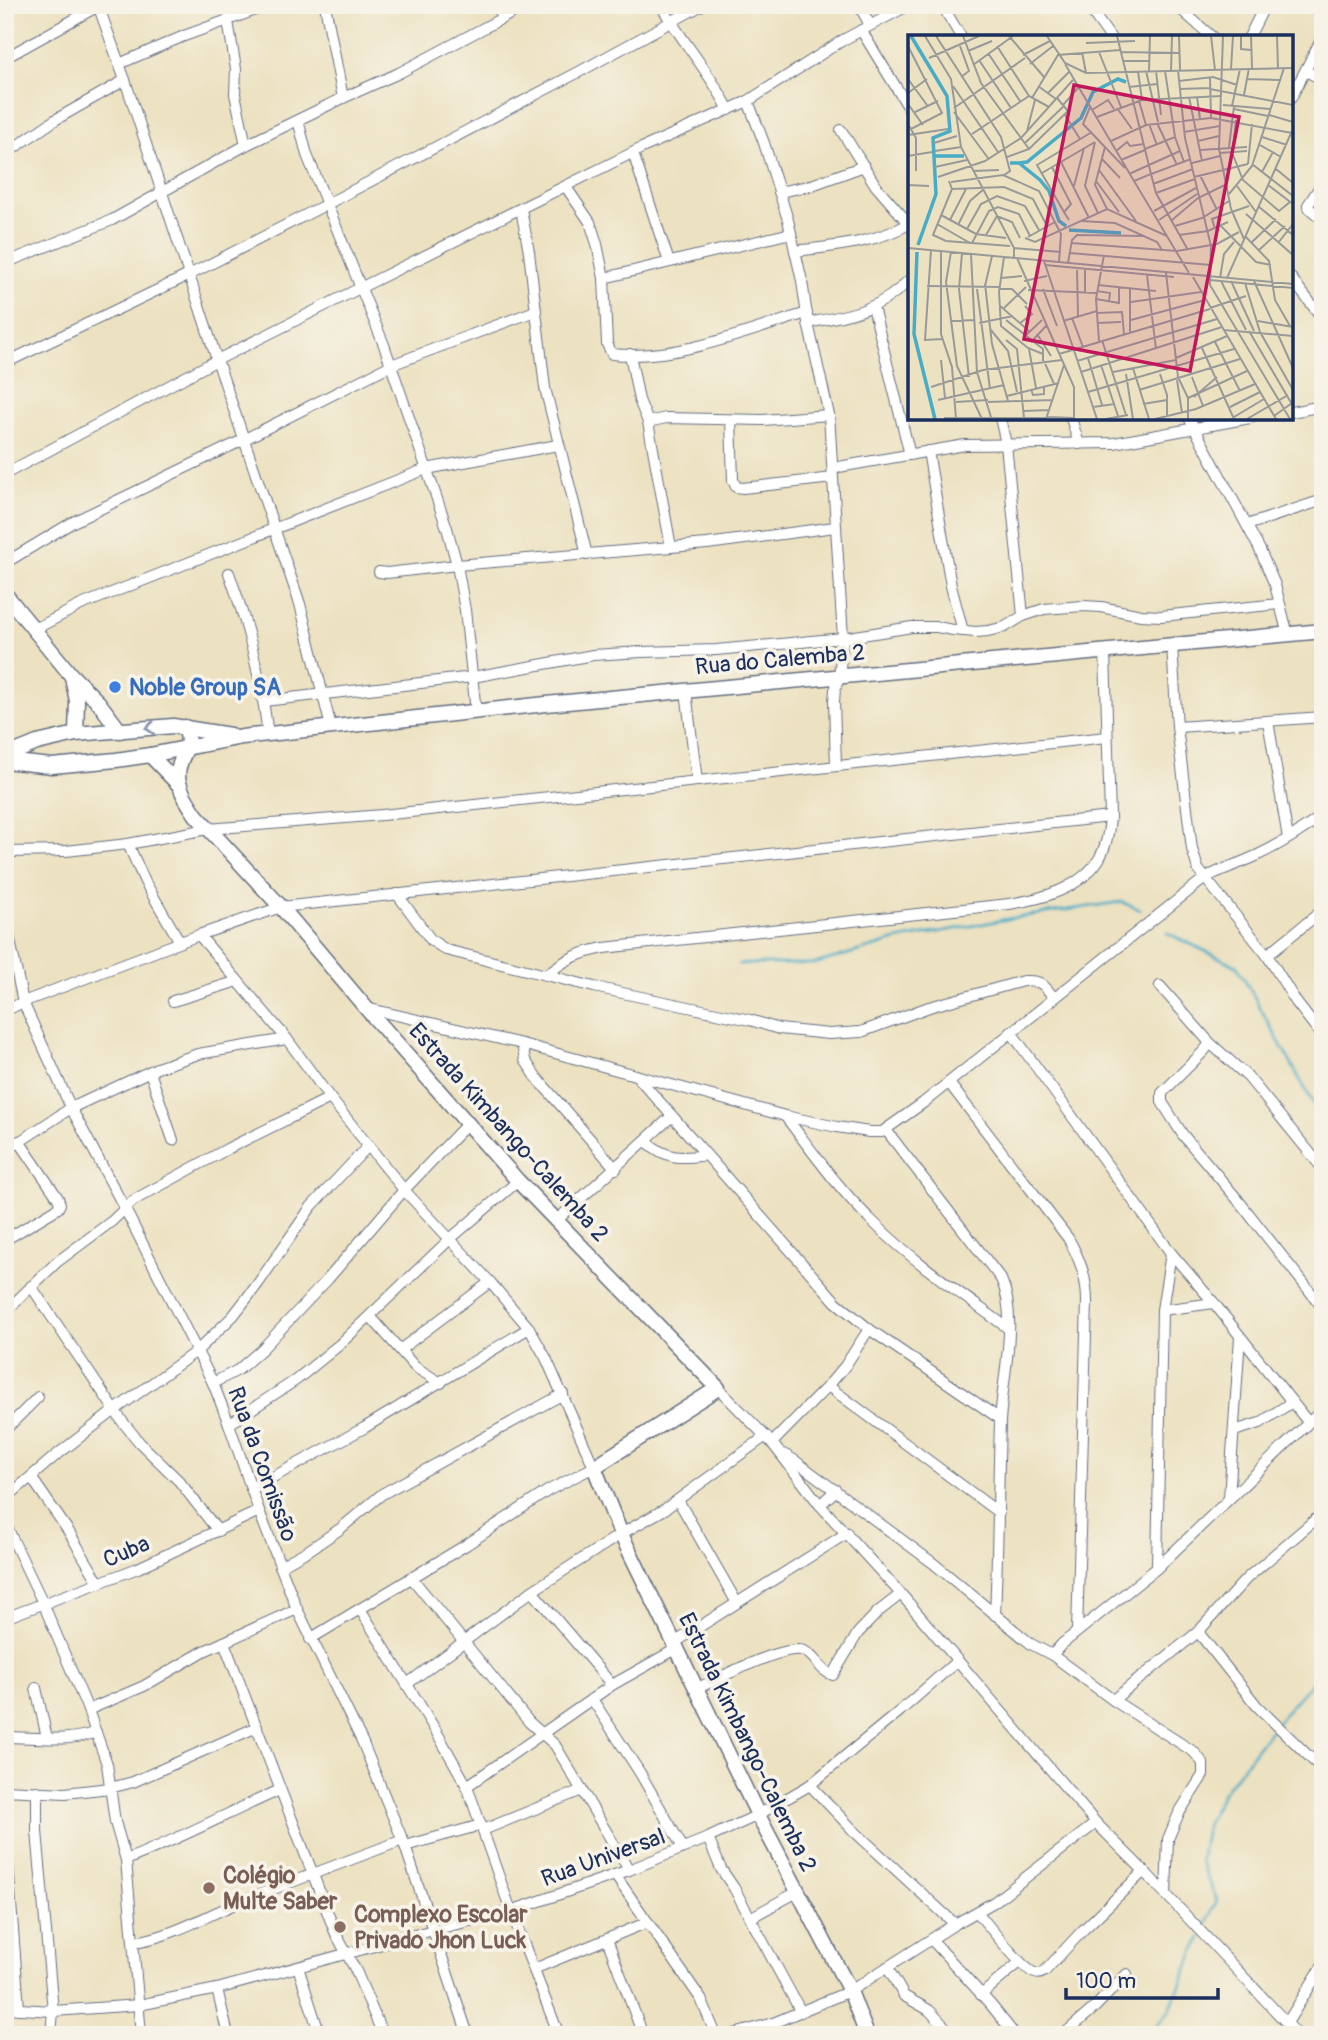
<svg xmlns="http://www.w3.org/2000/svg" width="1328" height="2040" viewBox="0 0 1328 2040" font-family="Pangolin,sans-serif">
  <rect width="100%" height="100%" fill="#f7f3e8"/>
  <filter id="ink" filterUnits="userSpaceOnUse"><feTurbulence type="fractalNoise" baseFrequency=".0143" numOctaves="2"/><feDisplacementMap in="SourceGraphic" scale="14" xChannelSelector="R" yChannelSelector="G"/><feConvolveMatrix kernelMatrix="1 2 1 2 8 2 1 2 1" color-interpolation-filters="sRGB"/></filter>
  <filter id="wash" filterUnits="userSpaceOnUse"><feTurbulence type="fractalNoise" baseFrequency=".00686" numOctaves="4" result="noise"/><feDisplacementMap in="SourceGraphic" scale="28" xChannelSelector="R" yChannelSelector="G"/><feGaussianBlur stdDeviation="1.57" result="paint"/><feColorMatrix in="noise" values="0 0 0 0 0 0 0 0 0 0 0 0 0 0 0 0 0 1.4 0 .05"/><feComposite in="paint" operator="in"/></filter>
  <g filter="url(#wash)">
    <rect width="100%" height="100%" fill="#ece1c0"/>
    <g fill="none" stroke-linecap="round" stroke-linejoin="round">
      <g stroke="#48acc7" stroke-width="2.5">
        <path d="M1167 933 1237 966 1323 1121"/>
        <path d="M739 964H814L897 940 1013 918 1121 902 1141 910"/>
        <path d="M1277 1722 1323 1669"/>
        <path d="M1203 1931 1217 1900 1200 1861 1207 1823 1222 1794 1273 1727"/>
        <path d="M1147 2035 1169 2011 1201 1937"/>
      </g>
    </g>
  </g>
  <g filter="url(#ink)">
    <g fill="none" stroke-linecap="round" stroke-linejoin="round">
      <defs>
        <g id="street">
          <path d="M98 5 125 80 217 360 300 604 331 727"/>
          <path d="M325 5 343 98"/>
          <path d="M496 5 503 17"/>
          <path d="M661 5C682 42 710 72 729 110"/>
          <path d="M859 5 870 25"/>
          <path d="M942 5 961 37"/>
          <path d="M1087 5 1110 37"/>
          <path d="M1176 5 1212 37"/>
          <path d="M1307 5 1323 13"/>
          <path d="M228 21 236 69 235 94 246 145"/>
          <path d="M861 30 910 110"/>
          <path d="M1249 37 1265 5"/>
          <path d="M5 58 100 5"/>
          <path d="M119 64 184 36 269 5"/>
          <path d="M1306 71 1323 80"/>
          <path d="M1291 98 1323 36"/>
          <path d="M748 101 764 143 788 220 802 281 808 323 829 415 843 638 839 677 835 690 834 701 836 766"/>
          <path d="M298 120 307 155 384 345 447 528 457 565 465 610 476 712"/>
          <path d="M841 130 876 186 910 225"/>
          <path d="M633 153 669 262"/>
          <path d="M5 154 55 120 125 80"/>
          <path d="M1323 182 1308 205 1310 209 1323 220"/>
          <path d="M566 187 590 222 597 244 604 278 607 344 612 354C675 361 748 331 807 313"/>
          <path d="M779 192 809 186 864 166"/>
          <path d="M521 209 529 252 545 388 587 555"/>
          <path d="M795 251C835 246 872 244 909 224"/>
          <path d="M5 263 112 220 246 145 343 98 399 73 527 5"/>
          <path d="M604 278 791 233"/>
          <path d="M1291 278 1323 319"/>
          <path d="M873 307 910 455"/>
          <path d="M808 323C849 315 880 311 910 279"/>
          <path d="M630 354 639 400 648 422"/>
          <path d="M5 363 189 275 327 204 577 73 702 5"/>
          <path d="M1291 412 1323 406"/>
          <path d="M1000 418 1006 444 1023 616"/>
          <path d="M1071 418 1079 444"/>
          <path d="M1189 418 1259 548 1275 585 1288 635"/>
          <path d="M731 420 733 480 736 487 743 488 833 478"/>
          <path d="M928 451 951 586 963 631"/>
          <path d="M833 468 965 445 1114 443 1250 418"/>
          <path d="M5 474 217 360 360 288 642 148 748 101 843 40 909 5"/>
          <path d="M1247 525 1323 500"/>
          <path d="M671 547 648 422 666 418 763 420 829 415"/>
          <path d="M5 563 73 522 245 439 391 365 535 311"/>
          <path d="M379 572 387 573 457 565 707 544 835 527"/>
          <path d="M229 573C248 625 261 678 268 734"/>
          <path d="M35 629 81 605 426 469 558 445"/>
          <path d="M1172 645 1177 727 1192 849 1198 869 1267 955 1296 1002 1323 1037"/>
          <path d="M686 691 697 781"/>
          <path d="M264 701 473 677 593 655 641 652 716 650 843 638 912 627H937L953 630 976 632 988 631 1005 627 1023 616 1044 609 1083 606 1101 607 1141 615 1161 616 1279 604"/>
          <path d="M1268 721 1288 838"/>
          <path d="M1177 727 1323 717"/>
          <path d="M128 844 145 882 180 942"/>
          <path d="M5 852 66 851 128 844 208 829 382 815 1107 737"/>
          <path d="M397 894 431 940 446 950 594 987 750 1020 779 1029 829 1034 861 1032 929 1007 1023 981C1042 980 1043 984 1054 998"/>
          <path d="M5 917 23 1002 71 1108 125 1209 213 1383 229 1424 259 1511 297 1609 362 1741 405 1846 468 2035"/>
          <path d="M199 935 287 1039 330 1098 404 1190 490 1282 529 1328 546 1358 594 1467 549 1490 466 1545 310 1639"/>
          <path d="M1267 955 1323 910"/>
          <path d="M546 975C567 958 579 953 604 948L1009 904C1042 899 1080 889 1099 859 1107 846 1109 831 1110 817L1105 652"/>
          <path d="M1160 986 1210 1043 1204 1051 1162 1093V1102L1183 1135 1238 1200 1323 1308"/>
          <path d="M173 1001 238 981"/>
          <path d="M366 1008 522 1044 785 1116 837 1127 869 1132H882L923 1103 1205 878C1222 869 1239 864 1256 856 1279 845 1302 831 1323 815"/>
          <path d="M5 1011 23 1002 199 935 281 907 1110 817"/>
          <path d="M1011 1032 1171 1253 1214 1303 1308 1422"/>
          <path d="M1210 1043 1248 1077 1323 1169"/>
          <path d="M522 1044 525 1060 537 1078 616 1169"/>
          <path d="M150 1072 173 1140"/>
          <path d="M636 1075 836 1302 869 1329 1000 1419"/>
          <path d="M949 1083 1068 1238C1080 1259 1087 1278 1087 1302L1077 1631"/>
          <path d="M785 1116C813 1152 840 1191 874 1223 915 1263 963 1295 1009 1329"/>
          <path d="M886 1130 1001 1279C1019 1318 1002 1379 1000 1422 998 1486 998 1550 995 1615"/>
          <path d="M646 1141C666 1159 680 1159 706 1155"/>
          <path d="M5 1151 71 1108 157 1068 198 1054 287 1039"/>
          <path d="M557 1220 672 1116"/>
          <path d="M5 1240 58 1208 60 1204 58 1198 19 1141"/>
          <path d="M31 1286 122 1421 140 1443 179 1481 218 1531"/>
          <path d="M1162 1310 1214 1303"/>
          <path d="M5 1312 57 1262 112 1221 134 1200 229 1148 330 1098"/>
          <path d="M370 1316 415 1367 441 1383"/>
          <path d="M401 1349 490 1282"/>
          <path d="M213 1383 238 1370 262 1349 328 1279 404 1190 467 1124"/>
          <path d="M828 1386 999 1513"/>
          <path d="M718 1388 772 1443 820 1505 901 1594 1096 1823 1144 1871 1298 2035"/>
          <path d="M229 1424 296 1380 339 1345 450 1239 518 1181"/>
          <path d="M5 1430 38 1397"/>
          <path d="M1234 1431 1260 1423 1292 1402"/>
          <path d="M772 1443 828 1386 845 1366 869 1329"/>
          <path d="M783 1454 794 1460 933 1563 1031 1644 1052 1655 1113 1700 1194 1752 1203 1763V1775L1179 1813 1168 1839 1166 1895"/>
          <path d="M31 1477 69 1532 99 1583"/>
          <path d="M251 1489 364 1428 529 1328"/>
          <path d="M1229 1498 1240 1337"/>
          <path d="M5 1499 54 1457 115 1410 198 1350 233 1316 257 1285 311 1207 369 1145"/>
          <path d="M678 1500 737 1603"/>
          <path d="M820 1505 836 1490"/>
          <path d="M5 1523 43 1603 88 1710 107 1764 115 1822 126 1860 141 2035"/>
          <path d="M280 1566 309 1550 340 1529 382 1494 563 1394"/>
          <path d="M1157 1568 1162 1310 1171 1253"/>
          <path d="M411 1577 529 1722 555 1745 629 1870"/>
          <path d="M532 1591 612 1685"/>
          <path d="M360 1609 436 1731 467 1786 511 1911 559 2035"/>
          <path d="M5 1618 138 1568 259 1511"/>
          <path d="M1198 1632 1257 1706 1323 1770"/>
          <path d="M224 1642 335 1932 356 1971 383 2035"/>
          <path d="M674 1643 847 1533"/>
          <path d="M1052 1655 1062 1644 1157 1568 1323 1409"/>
          <path d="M407 1684 532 1591 621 1534 665 1509 766 1436"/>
          <path d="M36 1688 47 1738"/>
          <path d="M696 1689C715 1680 786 1643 804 1651 816 1656 819 1671 833 1675L858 1633 879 1611 901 1594"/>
          <path d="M592 1699 640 1773 683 1848"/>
          <path d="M1113 1700 1198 1632 1247 1578 1323 1513"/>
          <path d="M88 1710 144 1686 204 1651 297 1609"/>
          <path d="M5 1737C35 1737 68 1743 96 1732"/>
          <path d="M810 1785 854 1831 955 1924"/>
          <path d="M467 1786 612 1685 676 1649"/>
          <path d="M5 1790 65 1793 110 1788 133 1782 257 1727"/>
          <path d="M37 1791V1831L53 2011 51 2035"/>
          <path d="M5 1824 19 2009"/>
          <path d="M483 1830 582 1790"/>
          <path d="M708 1838 721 1869 734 1888 801 2012"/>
          <path d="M405 1846 481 1825"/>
          <path d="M126 1860C179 1839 228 1813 280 1790"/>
          <path d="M615 1875 701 1999 716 2035"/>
          <path d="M978 1913C988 1925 1023 1970 1035 1973 1040 1975 1041 1973 1045 1971L1083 1930 1144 1871"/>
          <path d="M750 1918 797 1892"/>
          <path d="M607 1939 643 2035"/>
          <path d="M932 1940 991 2005 1015 2035"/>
          <path d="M134 1942C170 1937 202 1918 235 1904 291 1882 347 1861 403 1840"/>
          <path d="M298 1967 320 2035"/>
          <path d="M887 1967 904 1996 929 2010 945 2027"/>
          <path d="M534 1969 648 1922"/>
          <path d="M217 1989 228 2035"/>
          <path d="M981 1995 1020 1962"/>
          <path d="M5 2008 53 2011 139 2005 217 1989 433 1930 511 1911 629 1870 708 1838 758 1815 810 1785 900 1711 957 1661"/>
          <path d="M773 2023 777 2035"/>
          <path d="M1287 2023 1323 1965"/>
          <path d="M731 2035 773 2023 850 1991 955 1924 994 1902 1096 1823"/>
          <path d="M1063 2035 1093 2009 1127 1974"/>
        </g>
        <g id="secondary">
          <path d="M5 594 71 675 99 703 120 731"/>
          <path d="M72 677 77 701 76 734"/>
          <path d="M185 727C194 749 178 755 178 775 178 789 189 804 196 815L281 907 366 1008 518 1181 718 1388 594 1467 621 1534 758 1815 850 1991 867 2035"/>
          <path d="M150 755 180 786"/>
          <path d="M5 756 37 743 76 734 173 726 230 735"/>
          <path d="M5 761 52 766 116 760 150 755 242 737 546 704 1323 631"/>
        </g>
      </defs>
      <use href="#street" stroke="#646d80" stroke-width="12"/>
      <use href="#secondary" stroke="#646d80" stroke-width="17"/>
      <use href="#street" stroke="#fff" stroke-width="10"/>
      <use href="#secondary" stroke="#fff" stroke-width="14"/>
    </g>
    <defs><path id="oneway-chevron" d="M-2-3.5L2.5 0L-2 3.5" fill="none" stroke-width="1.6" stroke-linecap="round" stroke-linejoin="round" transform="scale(1.75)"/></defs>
    <use stroke="#8d97ae" href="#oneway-chevron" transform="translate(150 728) rotate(176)"/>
  </g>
  <circle fill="#3f7fe0" stroke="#f7f3e8" stroke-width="2.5" cx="115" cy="687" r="7"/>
  <g fill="#8d6e63" stroke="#f7f3e8" stroke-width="2.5">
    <circle cx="209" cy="1888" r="7"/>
    <circle cx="340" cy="1927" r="7"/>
  </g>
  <g text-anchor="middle" stroke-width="7" stroke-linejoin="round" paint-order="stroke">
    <g font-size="23" fill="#1b2f5e" stroke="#f7f3e8">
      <text transform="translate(780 659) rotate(-5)" y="8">Rua do Calemba 2</text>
      <text transform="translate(509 1132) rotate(48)" y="8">Estrada Kimbango-Calemba 2</text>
      <text transform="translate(263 1464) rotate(70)" y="8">Rua da Comissão</text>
      <text transform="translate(126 1551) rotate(-23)" y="8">Cuba</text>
      <text transform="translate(748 1742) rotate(64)" y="8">Estrada Kimbango-Calemba 2</text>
      <text transform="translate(603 1857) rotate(-20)" y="8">Rua Universal</text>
    </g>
    <g font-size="23" font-weight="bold" fill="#366cbe" stroke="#f7f3e8" text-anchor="start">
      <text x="129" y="695">Noble Group SA</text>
    </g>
    <g font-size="23" font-weight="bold" fill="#785e54" stroke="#f7f3e8" text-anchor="start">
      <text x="223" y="1883">Colégio<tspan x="223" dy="26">Multe Saber</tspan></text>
      <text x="354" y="1922">Complexo Escolar<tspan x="354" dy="26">Privado Jhon Luck</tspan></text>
    </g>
  </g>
  <g transform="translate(908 35)">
    <rect width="385" height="385" fill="#ece1c0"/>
    <path fill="none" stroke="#48acc7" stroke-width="3.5" d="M3 1 39 61 42 96 25 103 26 121H56M102 128H111L132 145 141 156 151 186 158 191M111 128 119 127 173 83 185 57 210 44 218 47M161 195 213 198M10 210 28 159 26 122M9 217 6 299 27 384"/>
    <path fill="none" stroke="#989a99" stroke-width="2" d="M17 1 43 44 53 112 106 213V223M28 1 93 102 102 136 96 140M55 1 73 48 121 114 99 122M101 1 136 42M139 1 157 28 178 38 385 33M209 1 243 139 226 146 281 238M271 1 272 35M303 1 307 35M315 1 311 114 323 174 336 204M333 1V14L343 15M343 1 344 33M369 1 370 33M178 8 227 6M0 11 34 78 3 94M52 11 61 36 53 42M89 11 121 61 141 72M60 16 84 6M174 17 178 38M191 17 213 72M213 17 272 18M80 18 112 66M115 20 142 6M21 23 71 1M71 25 103 73M215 26H242M122 29 145 11M157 29 226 146M65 30 105 1M323 34 325 1M270 35 277 103 303 211 302 250 382 384M230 36 234 65M238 36 250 87M241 36 242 1M248 36 253 80M257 36 267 102 276 127M263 36 264 1M302 42 303 83M0 44 19 70M339 44 372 45M271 46 305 42 329 50M45 51 90 117M130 51 148 64M221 52 249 49M271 54 302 53M302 54 385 70M0 58 19 44M140 58 161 37M336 60 341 33M281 62 294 126M289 62 292 84M124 63 150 20 212 15M231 66 238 90M0 69 15 90M155 70 170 53M315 70 362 74M324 71 332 34M182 72 175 89 217 133M46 73 117 23M209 73 224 94M326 74 360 81M184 75 200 65 206 74M7 77 30 66M46 77 80 123M157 80 172 104M361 80 385 87M189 82 234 65 314 61M249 88 269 130M0 89 8 103V136M241 89 249 110M119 96 127 65M276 97 312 91M64 99 121 61M0 100 40 94M354 102 379 110M203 106 238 90 303 83 384 98M290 106 311 101M187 107 177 151 190 178M26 108 49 101M117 108 156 71M352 110 373 122M197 112 187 150 199 174M321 112 326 71M325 113 328 85M121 114 160 76 149 63M237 114 267 102M292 115 339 112M27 116 53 112M208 116 219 107 222 111 236 109M312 118 339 116M325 120 335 145 371 176 382 167M0 121 24 117M194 124 212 143M213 125 237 115M153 127 181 183M284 128 312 121M340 129 344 89M344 129 385 161M27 132 59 125M144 132 163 169 156 177 161 185M368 134 385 148M191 135 228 186M65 136 91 135M354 137 365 117M134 138 187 107M221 139 272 116M292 140 309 175M30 142 77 126 113 103 165 45M286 142 340 129M41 146 44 154 25 200 38 206 102 211M188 146 211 177M43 147 95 140 131 156 153 199 151 227M245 149 285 134M0 150V181M0 150 21 151M360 150 385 169M166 151 176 113M329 151 348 177M44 154 96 152 125 164 139 191M248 158 287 144M321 159 344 131 376 33M350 171 385 200M246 176 288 153M156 177 129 130 184 97M338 179 385 220M33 180 68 199 98 203M42 185 58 154M251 185 289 159M264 185 290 163 319 149M174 186 207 188 249 207 254 215M29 189 62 208M50 190 62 166 76 154M267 191 294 183 321 166M313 191 348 227 363 230M59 194 73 169 89 161 117 171 131 195M307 194 304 184 341 171M78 200 89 181 104 187 112 203M271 200 300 196 320 187M337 201 361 226 367 265 382 291M120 202 147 187M117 203 127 207 199 174 259 201M344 207 368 184M64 208 81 176 90 172 111 179 122 201M163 208 269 216 309 209 331 197M370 208 385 189M0 213 385 249M106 213 153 217M23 215 17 305 34 304M280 215 248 158 243 139 283 124M351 215 377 191M33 216V299L44 332 48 384M43 217 38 247 49 331 74 384M54 218 51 254 61 342M162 218 303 230M63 219 69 337 83 382M96 222 91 257 93 291 120 313 135 319M109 223 166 352V384M136 226 189 384M160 228 164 205 169 200 237 201M137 230 266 242M169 235 170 281M258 238 270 342 280 363V384M239 240 248 314M285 242 368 384M93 243 114 241M312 243 316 219 326 207M319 243 384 96M302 245 385 253M116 246 139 241M313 246 338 295M323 246 346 296M346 246 385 333M337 248 352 297 385 355M77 249 84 309 100 366M190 250 248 256M19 251 92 252M77 251 84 221M69 254 82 354M91 254H104L119 269M135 254 149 291M120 255 189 258M189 256 202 258 201 266M177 258V234M188 264 211 268V252M223 267 293 257M91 270 121 296M96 273 118 252M302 273 338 261M189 278 214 277 216 299M164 283 175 312M98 285 135 314V326M223 285 297 265M44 286 67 285M155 286 189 276M350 286 385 292M71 288 105 281M112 288 124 279 117 271M189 288 213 287M83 295 100 316 109 357M316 295 385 301M341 296 385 371M222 298V253M129 299 143 321M116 302 134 285M98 305 109 314 116 383M194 305 218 380M191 306 188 264 196 220M123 307 138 291M307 307 332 356M294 313 326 384M121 314 128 353M151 319 302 274M180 323 194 370M268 323 319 301M33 325 37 363M136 326 146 349M169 326 309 284M193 330 210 381M225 333 241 384M173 337 314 292M205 337 268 325M218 339 225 384M252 339 259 360V381M284 342 295 371M269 345 274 378M23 352 75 335 154 325M123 354 125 360 136 359V351M231 355 332 324M180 357 326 314M99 361 151 348M286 362 309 342M280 363 339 336M30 365 96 350M48 367 80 365M80 367 145 365M235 369 259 365M185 372 207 369M322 372 352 357M116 376 141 375M366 381 384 368M139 382 165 383M326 382 356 364M36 383H138M138 384 156 330M198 384 220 380M247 384 288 374 347 349M339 384 380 360"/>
    <path fill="#c2185b" fill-opacity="0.15" stroke="#c2185b" stroke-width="3.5" d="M166 50 331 82 282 336 116 304Z"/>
    <rect width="385" height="385" fill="none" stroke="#1b2f5e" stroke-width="3.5"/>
  </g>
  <rect width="1328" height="2040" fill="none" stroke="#f7f3e8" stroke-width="28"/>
  <path d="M1066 1988v10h152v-10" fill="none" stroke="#1b2f5e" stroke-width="3.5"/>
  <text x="1076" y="1988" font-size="21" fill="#1b2f5e" stroke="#f7f3e8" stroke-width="5" paint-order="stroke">100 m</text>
</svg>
